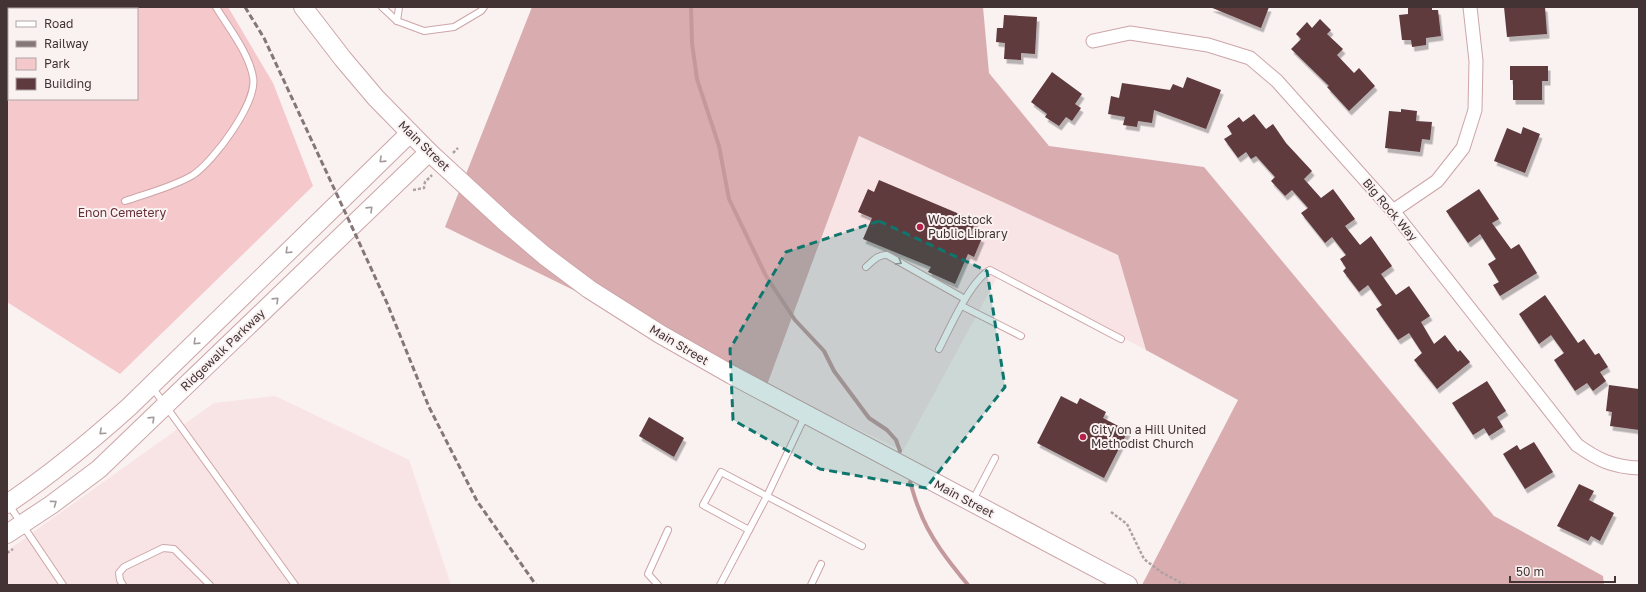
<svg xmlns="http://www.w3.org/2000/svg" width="1646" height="592" viewBox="0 0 1646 592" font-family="'Golos Text',sans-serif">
  <defs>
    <filter id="shadow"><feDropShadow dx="2.5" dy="4.5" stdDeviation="0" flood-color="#0004"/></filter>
  </defs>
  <rect width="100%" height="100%" fill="#faf1f1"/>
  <g fill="#f8e3e5">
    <path d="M859 136 1118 255 1146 350 1000 272 903 451 767 385Z"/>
    <path d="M275 396 409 460 451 585H7V551L214 403Z"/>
  </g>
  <path fill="#f5c8cb" d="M18 7H228L273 83 313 186 120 374 7 302V20L9 17V99H137V9H17Z"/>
  <path fill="#d9adb0" d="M532 7H983L989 73 1049 146 1204 167 1494 516 1603 576 1604 585H1142L1238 400 1146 350 1118 255 859 136 767 385 445 227Z"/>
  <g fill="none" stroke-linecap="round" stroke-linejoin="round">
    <g stroke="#c4999c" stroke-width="4">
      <path d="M691 7 692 43 697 79 719 146 729 199 766 276 795 320 824 351 834 371 869 418 887 430 896 440 900 451"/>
      <path d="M910 482C913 491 915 500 919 509 929 537 949 562 968 585"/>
    </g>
  </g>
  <g fill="#5e3a3e" filter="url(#shadow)">
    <path d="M1210 7H1269L1261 28Z"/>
    <path d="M1408 7H1432V10H1438L1441 36 1426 38V45L1412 47 1411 40H1402L1399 15 1408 14Z"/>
    <path d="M1504 7H1545L1547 34 1507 37Z"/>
    <path d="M1004 15 1037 17 1035 54 1021 53V60L1004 59 1005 43 996 42 997 28H1003Z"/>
    <path d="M1320 19 1331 30 1327 34 1343 49 1337 55 1354 73 1359 68 1375 86 1349 111 1327 87 1329 86 1291 49 1301 39 1296 34 1307 22 1312 28Z"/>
    <path d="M1510 66H1548V81H1542V100H1513V80H1510Z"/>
    <path d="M1052 72 1082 94 1075 104 1081 108 1072 121 1066 117 1059 126 1045 117 1047 114 1031 102Z"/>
    <path d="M1187 77 1221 90 1206 129 1154 110 1152 123 1138 121 1137 127 1123 125 1125 117 1108 114 1111 96 1119 98 1122 83 1170 90 1173 84 1183 88Z"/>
    <path d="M1401 109 1417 111 1416 121 1432 122 1430 140 1422 139 1420 152 1385 148 1389 111 1401 112Z"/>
    <path d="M1254 114 1266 129 1273 124 1286 143 1312 171 1304 179 1321 198 1333 189 1355 219 1345 226 1360 245 1371 236 1392 266 1381 274 1396 295 1409 286 1430 316 1421 322 1434 344 1445 335 1458 352 1460 350 1470 362 1437 389 1414 360 1422 353 1409 333 1398 340 1376 309 1382 305 1368 285 1359 292 1343 271 1346 268 1340 259 1346 255 1332 237 1325 243 1301 213 1308 208 1292 190 1285 196 1271 181 1275 177 1256 156 1251 159 1246 152 1238 158 1224 139 1232 134 1227 126 1239 117 1243 122Z"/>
    <path d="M1523 127 1540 134 1525 173 1494 161 1507 128 1521 134Z"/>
    <path d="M879 180 976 221 970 234 982 238 974 257 968 254 955 284 928 272 931 267 863 239 872 218 858 212 868 189 874 192Z"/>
    <path d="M1479 189 1499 219 1492 223 1511 249 1519 244 1537 273 1500 296 1493 285 1499 282 1488 264 1496 259 1480 234 1468 243 1446 211Z"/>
    <path d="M1545 295 1578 343 1584 339 1595 355 1599 353 1608 367 1600 372 1606 381 1593 391 1587 383 1575 391 1554 360 1564 353 1551 335 1539 344 1519 314Z"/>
    <path d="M1487 381 1506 411 1497 417 1503 427 1489 436 1484 428 1473 435 1452 403Z"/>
    <path d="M1609 385 1639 389V430L1610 426 1612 412 1606 411Z"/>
    <path d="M1061 396 1077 404 1080 398 1106 412 1103 418 1128 431 1104 478 1037 443Z"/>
    <path d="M649 417 684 438 674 457 639 436Z"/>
    <path d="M1534 442 1553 472 1525 489 1503 454 1517 445 1520 450Z"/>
    <path d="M1579 484 1594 491 1589 500 1614 513 1600 541 1591 536 1588 541 1557 526Z"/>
  </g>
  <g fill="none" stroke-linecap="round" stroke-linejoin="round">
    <defs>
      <g id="service">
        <path d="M382 7 397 21 424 31 454 27 481 11 484 7"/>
        <path d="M39 9 40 7"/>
        <path d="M125 9 127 7"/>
        <path d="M397 21 399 7"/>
        <path d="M125 201C148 193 173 187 193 175 214 161 258 102 253 77 249 53 228 27 216 7"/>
        <path d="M866 267C873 261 878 254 887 255L965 299"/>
        <path d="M962 306 1021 336"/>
        <path d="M939 349C950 328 970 281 990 270L1121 339"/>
        <path d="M152 387 295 585"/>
        <path d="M973 500 995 458"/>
        <path d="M9 505 63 585"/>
        <path d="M749 530 703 505 721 472 862 546"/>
        <path d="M123 585 120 580 119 573 124 567 163 548 174 549 210 585"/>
        <path d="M658 585 648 574 668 530"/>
        <path d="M720 585 767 496 805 416"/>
        <path d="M811 585 821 564"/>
      </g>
      <g id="minor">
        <path d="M1093 41 1130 33 1208 45 1250 58 1277 81 1393 211 1577 445C1598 460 1613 467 1639 468"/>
        <path d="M1393 211 1437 181 1463 148 1475 110 1476 61 1470 7"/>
      </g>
      <g id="secondary">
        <path d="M303 7 343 59 376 98 429 152 505 222 545 256 589 289 660 334 732 375 1128 585"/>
        <path d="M7 504C50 475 90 442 129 407L410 133"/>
        <path d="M7 534 51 505 99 469 429 152"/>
      </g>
    </defs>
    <use href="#service" stroke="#cda5a8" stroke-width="8"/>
    <use href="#minor" stroke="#cda5a8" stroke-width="15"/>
    <use href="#secondary" stroke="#cda5a8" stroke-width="20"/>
    <g stroke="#ada1a1" stroke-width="2.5" stroke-dasharray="3 2" stroke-linecap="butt">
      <path d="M453 153 458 148"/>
      <path d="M413 190 424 188 425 182 432 175"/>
      <path d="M1111 512 1127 524 1144 559 1161 572 1185 585"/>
      <path d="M7 553 13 549"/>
    </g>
    <use href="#service" stroke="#fff" stroke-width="6"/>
    <use href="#minor" stroke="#fff" stroke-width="13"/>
    <use href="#secondary" stroke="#fff" stroke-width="18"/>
    <path stroke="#857778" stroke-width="3" stroke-dasharray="6 3" stroke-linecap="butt" d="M245 7 264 38 352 227 387 303 429 407 477 501 536 585"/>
  </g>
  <defs><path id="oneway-chevron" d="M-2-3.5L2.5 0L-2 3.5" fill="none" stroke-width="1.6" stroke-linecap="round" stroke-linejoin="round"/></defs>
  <g stroke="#a1999a">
    <use href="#oneway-chevron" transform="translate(382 160) rotate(136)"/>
    <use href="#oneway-chevron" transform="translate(370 209) rotate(-44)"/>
    <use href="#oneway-chevron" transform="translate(288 251) rotate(136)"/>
    <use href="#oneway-chevron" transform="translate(899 262) rotate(30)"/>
    <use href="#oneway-chevron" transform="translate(276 300) rotate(-44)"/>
    <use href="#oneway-chevron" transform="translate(196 342) rotate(136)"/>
    <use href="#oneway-chevron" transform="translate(152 419) rotate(-44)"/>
    <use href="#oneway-chevron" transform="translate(102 432) rotate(138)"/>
    <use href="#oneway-chevron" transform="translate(54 503) rotate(-36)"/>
  </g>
  <path fill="#0f766e" fill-opacity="0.2" stroke="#0f766e" stroke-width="3" stroke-dasharray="8 5" stroke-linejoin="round" d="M879 221 987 271 1005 387 926 488 820 469 733 420 730 349 786 252Z"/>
  <g fill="#b42347" stroke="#faf1f1" stroke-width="1.5">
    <circle cx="920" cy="227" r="4"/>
    <circle cx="1083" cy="437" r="4"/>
  </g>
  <g text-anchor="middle" stroke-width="4" stroke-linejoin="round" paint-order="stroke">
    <g font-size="12" fill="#433334" stroke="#faf1f1">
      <text transform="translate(424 146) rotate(44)" y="4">Main Street</text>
      <text transform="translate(1390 210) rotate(50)" y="4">Big Rock Way</text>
      <text transform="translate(679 345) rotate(31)" y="4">Main Street</text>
      <text transform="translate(223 350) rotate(-44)" y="4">Ridgewalk Parkway</text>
      <text transform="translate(964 499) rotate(28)" y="4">Main Street</text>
    </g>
    <g font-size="12" fill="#662e36" stroke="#faf1f1">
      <text x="122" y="217">Enon Cemetery</text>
    </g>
    <g font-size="12" fill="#433334" stroke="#faf1f1" text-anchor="start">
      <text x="928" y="224">Woodstock<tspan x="928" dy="14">Public Library</tspan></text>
      <text x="1091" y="434">City on a Hill United<tspan x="1091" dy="14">Methodist Church</tspan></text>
    </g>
  </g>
  <rect width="1646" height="592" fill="none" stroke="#433334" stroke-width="16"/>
  <rect x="8" y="8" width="130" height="92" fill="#faf1f1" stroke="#b1a5a5"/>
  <rect x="16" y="21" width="20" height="6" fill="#ffffff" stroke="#b1a5a5"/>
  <text x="44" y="28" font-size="12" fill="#433334">Road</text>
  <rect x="16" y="41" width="20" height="6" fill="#857778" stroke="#b1a5a5"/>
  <text x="44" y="48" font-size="12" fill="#433334">Railway</text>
  <rect x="16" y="58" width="20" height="12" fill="#f5c8cb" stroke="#b1a5a5"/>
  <text x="44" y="68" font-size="12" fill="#433334">Park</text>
  <rect x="16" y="78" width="20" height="12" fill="#5e3a3e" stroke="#b1a5a5"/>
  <text x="44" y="88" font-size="12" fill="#433334">Building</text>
  <path d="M1510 576v6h105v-6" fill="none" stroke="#433334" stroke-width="2"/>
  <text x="1516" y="576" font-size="12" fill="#433334" stroke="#faf1f1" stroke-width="3" paint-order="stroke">50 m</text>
</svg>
